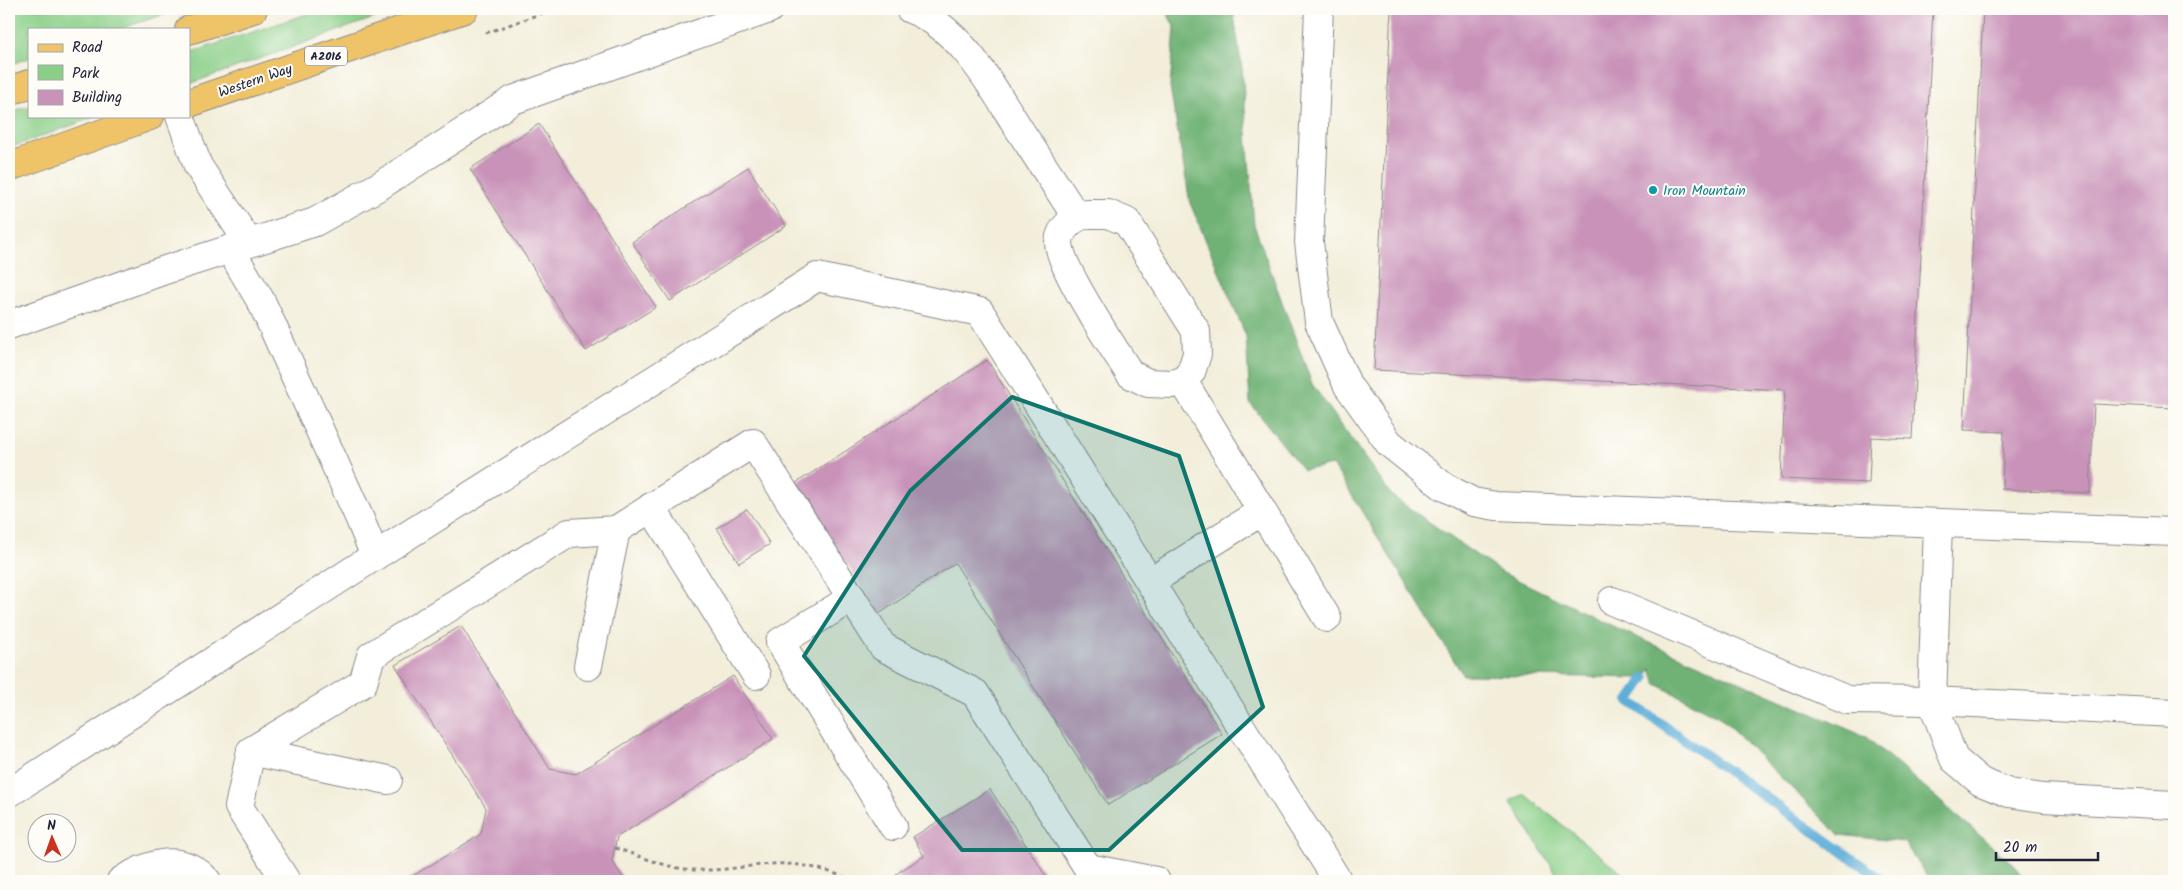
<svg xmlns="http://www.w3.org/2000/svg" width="2183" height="890" viewBox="0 0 2183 890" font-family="Kalam,sans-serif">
  <rect width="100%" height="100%" fill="#fdfcf7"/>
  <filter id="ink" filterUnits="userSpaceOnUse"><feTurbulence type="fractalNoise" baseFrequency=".02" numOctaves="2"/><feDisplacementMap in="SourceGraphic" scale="10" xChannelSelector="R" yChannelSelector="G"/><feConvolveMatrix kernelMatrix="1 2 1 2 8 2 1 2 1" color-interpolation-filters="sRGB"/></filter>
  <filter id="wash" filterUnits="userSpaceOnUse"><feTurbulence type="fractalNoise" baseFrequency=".0096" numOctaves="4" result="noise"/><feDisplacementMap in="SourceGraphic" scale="20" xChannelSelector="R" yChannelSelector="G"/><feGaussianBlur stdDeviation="1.12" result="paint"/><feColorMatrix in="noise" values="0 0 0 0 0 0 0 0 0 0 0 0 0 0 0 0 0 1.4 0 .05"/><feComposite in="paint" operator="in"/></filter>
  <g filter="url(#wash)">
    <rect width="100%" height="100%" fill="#f3eeda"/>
    <g fill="#8acf88" stroke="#567862">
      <path d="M9 9H181L119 29H29V58L9 65Z"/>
      <path d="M322 9H399L189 84V53Z"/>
      <path d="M29 106V116H98L9 148V112Z"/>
      <path d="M1524 794 1632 881H1561L1510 801Z"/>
    </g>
    <path fill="#6fb274" stroke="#486a58" d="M1165 9H1233L1242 69 1254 225 1312 384 1392 496 1499 571 1625 632 1866 737 2015 866 2026 881H1930L1904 842 1839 835 1721 718 1656 684 1651 669 1645 678 1463 675 1333 465 1303 470 1250 403 1246 336 1190 203 1170 87 1175 28Z"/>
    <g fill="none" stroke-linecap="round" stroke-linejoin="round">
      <path stroke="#5eaed8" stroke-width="10" d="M1645 678 1629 701 1884 881"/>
    </g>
    <g id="blocks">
      <g fill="#c993b9">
        <path d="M1391 9H1933L1912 439 1871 437 1869 483 1781 479 1785 390 1374 370Z"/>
        <path d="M1983 9H2174V408L2094 404 2090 493 2002 489 2004 432 1964 430Z"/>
        <path d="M539 124 656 307 586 351 470 169Z"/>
        <path d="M748 167 786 226 670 301 632 242Z"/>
        <path d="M987 360 1222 734 1108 805 955 563 879 614 796 483Z"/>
        <path d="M747 509 770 544 739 563 717 528Z"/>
        <path d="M461 626 550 769 576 774 733 676 773 739 617 837 612 861 625 881H405L481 834 486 808 395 665Z"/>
        <path d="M990 789 1049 881H901L896 874 924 856 913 837Z"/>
      </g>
    </g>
  </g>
  <g filter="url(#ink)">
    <use href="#blocks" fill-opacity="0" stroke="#8a888a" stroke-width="1"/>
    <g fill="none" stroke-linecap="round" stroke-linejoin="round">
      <defs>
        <g id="minor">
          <path d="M910 9C961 28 991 85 1019 129 1038 158 1057 187 1076 216"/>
          <path d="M1319 9 1309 242 1319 322 1348 386 1389 443 1443 486 1473 502 1496 506 2174 532"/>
          <path d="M180 116 198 166 249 243"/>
          <path d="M1087 214H1108L1127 222 1196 331 1197 354 1191 372 1183 381 1172 384 1148 383 1130 374C1114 348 1059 268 1059 242 1060 228 1074 217 1087 214Z"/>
          <path d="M230 249 262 303 359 517 375 556"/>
          <path d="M9 325 162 271 315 222 381 185 513 100 769 9"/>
          <path d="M1183 381 1327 618"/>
          <path d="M651 507 756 675"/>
          <path d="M1150 582 1262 511"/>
          <path d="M852 598 780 642 893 826"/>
          <path d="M1612 601 1847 700 1932 701 1938 524"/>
          <path d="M588 666 616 530"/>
          <path d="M2174 713 1932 701 1954 759 1981 782 2009 793 2043 798 2174 805"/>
          <path d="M251 751 388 780"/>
          <path d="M9 793 375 556 817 277 980 312 1338 881"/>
          <path d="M121 881C148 864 181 852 207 881"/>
          <path d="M286 881 239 807 251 751 363 683 371 656 569 533 616 530 753 443 883 647 975 693 1088 868 1156 881"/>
        </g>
        <g id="major">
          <path d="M189 30 253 9"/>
          <path d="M9 91 29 84"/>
          <path d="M189 103 464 9"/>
          <path d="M9 167 150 116"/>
        </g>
      </defs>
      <use href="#minor" stroke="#8a888a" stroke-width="30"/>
      <use href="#major" stroke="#8a888a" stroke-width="30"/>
      <g stroke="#8a888a" stroke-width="3" stroke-dasharray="4 4" stroke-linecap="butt">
        <path d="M486 33 554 9"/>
        <path d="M615 848C641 856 668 869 696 870 722 871 746 866 772 864 799 862 829 870 853 881"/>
      </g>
      <use href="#minor" stroke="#fff" stroke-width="28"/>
      <use href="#major" stroke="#efc469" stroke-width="28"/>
    </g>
  </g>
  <path fill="#0f766e" fill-opacity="0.2" stroke="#0f766e" stroke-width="4" stroke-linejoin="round" d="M1012 397 1179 456 1263 707 1109 850H962L804 656 910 491Z"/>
  <circle fill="#0f9aa8" stroke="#fdfcf7" stroke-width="2" cx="1653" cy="190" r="5"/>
  <g text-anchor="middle" stroke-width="4" stroke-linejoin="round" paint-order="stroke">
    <rect fill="#fdfcf7" stroke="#646373" stroke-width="1" x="305" y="46.5" width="42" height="19" rx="4"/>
    <g font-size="12" font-weight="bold" fill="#22223b">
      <text x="326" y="60">A2016</text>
    </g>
    <g font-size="14" fill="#22223b" stroke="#fdfcf7">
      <text transform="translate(255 80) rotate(-19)" y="5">Western Way</text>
    </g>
    <g font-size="14" fill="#0d838f" stroke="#fdfcf7" text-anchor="start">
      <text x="1663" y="195">Iron Mountain</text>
    </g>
  </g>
  <rect width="2183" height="890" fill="none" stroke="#fdfcf7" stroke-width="30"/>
  <rect x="28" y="28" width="162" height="90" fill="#fdfcf7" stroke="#a5a5ac"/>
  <rect x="38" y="44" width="25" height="8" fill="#efc469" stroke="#a5a5ac"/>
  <text x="72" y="52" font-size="15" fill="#22223b">Road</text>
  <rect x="38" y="65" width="25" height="15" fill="#8acf88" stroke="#a5a5ac"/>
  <text x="72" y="78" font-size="15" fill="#22223b">Park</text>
  <rect x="38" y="90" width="25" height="15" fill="#c993b9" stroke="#a5a5ac"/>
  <text x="72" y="102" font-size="15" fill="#22223b">Building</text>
  <g transform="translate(52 838) rotate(358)"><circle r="24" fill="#fdfcf7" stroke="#a5a5ac"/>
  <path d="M0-4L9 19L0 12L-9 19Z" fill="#c8321e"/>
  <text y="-8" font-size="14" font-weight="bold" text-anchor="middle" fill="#22223b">N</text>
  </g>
  <path d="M1996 852v8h102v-8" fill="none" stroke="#22223b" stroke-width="2.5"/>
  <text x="2003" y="852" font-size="15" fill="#22223b" stroke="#fdfcf7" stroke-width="4" paint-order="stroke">20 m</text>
</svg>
